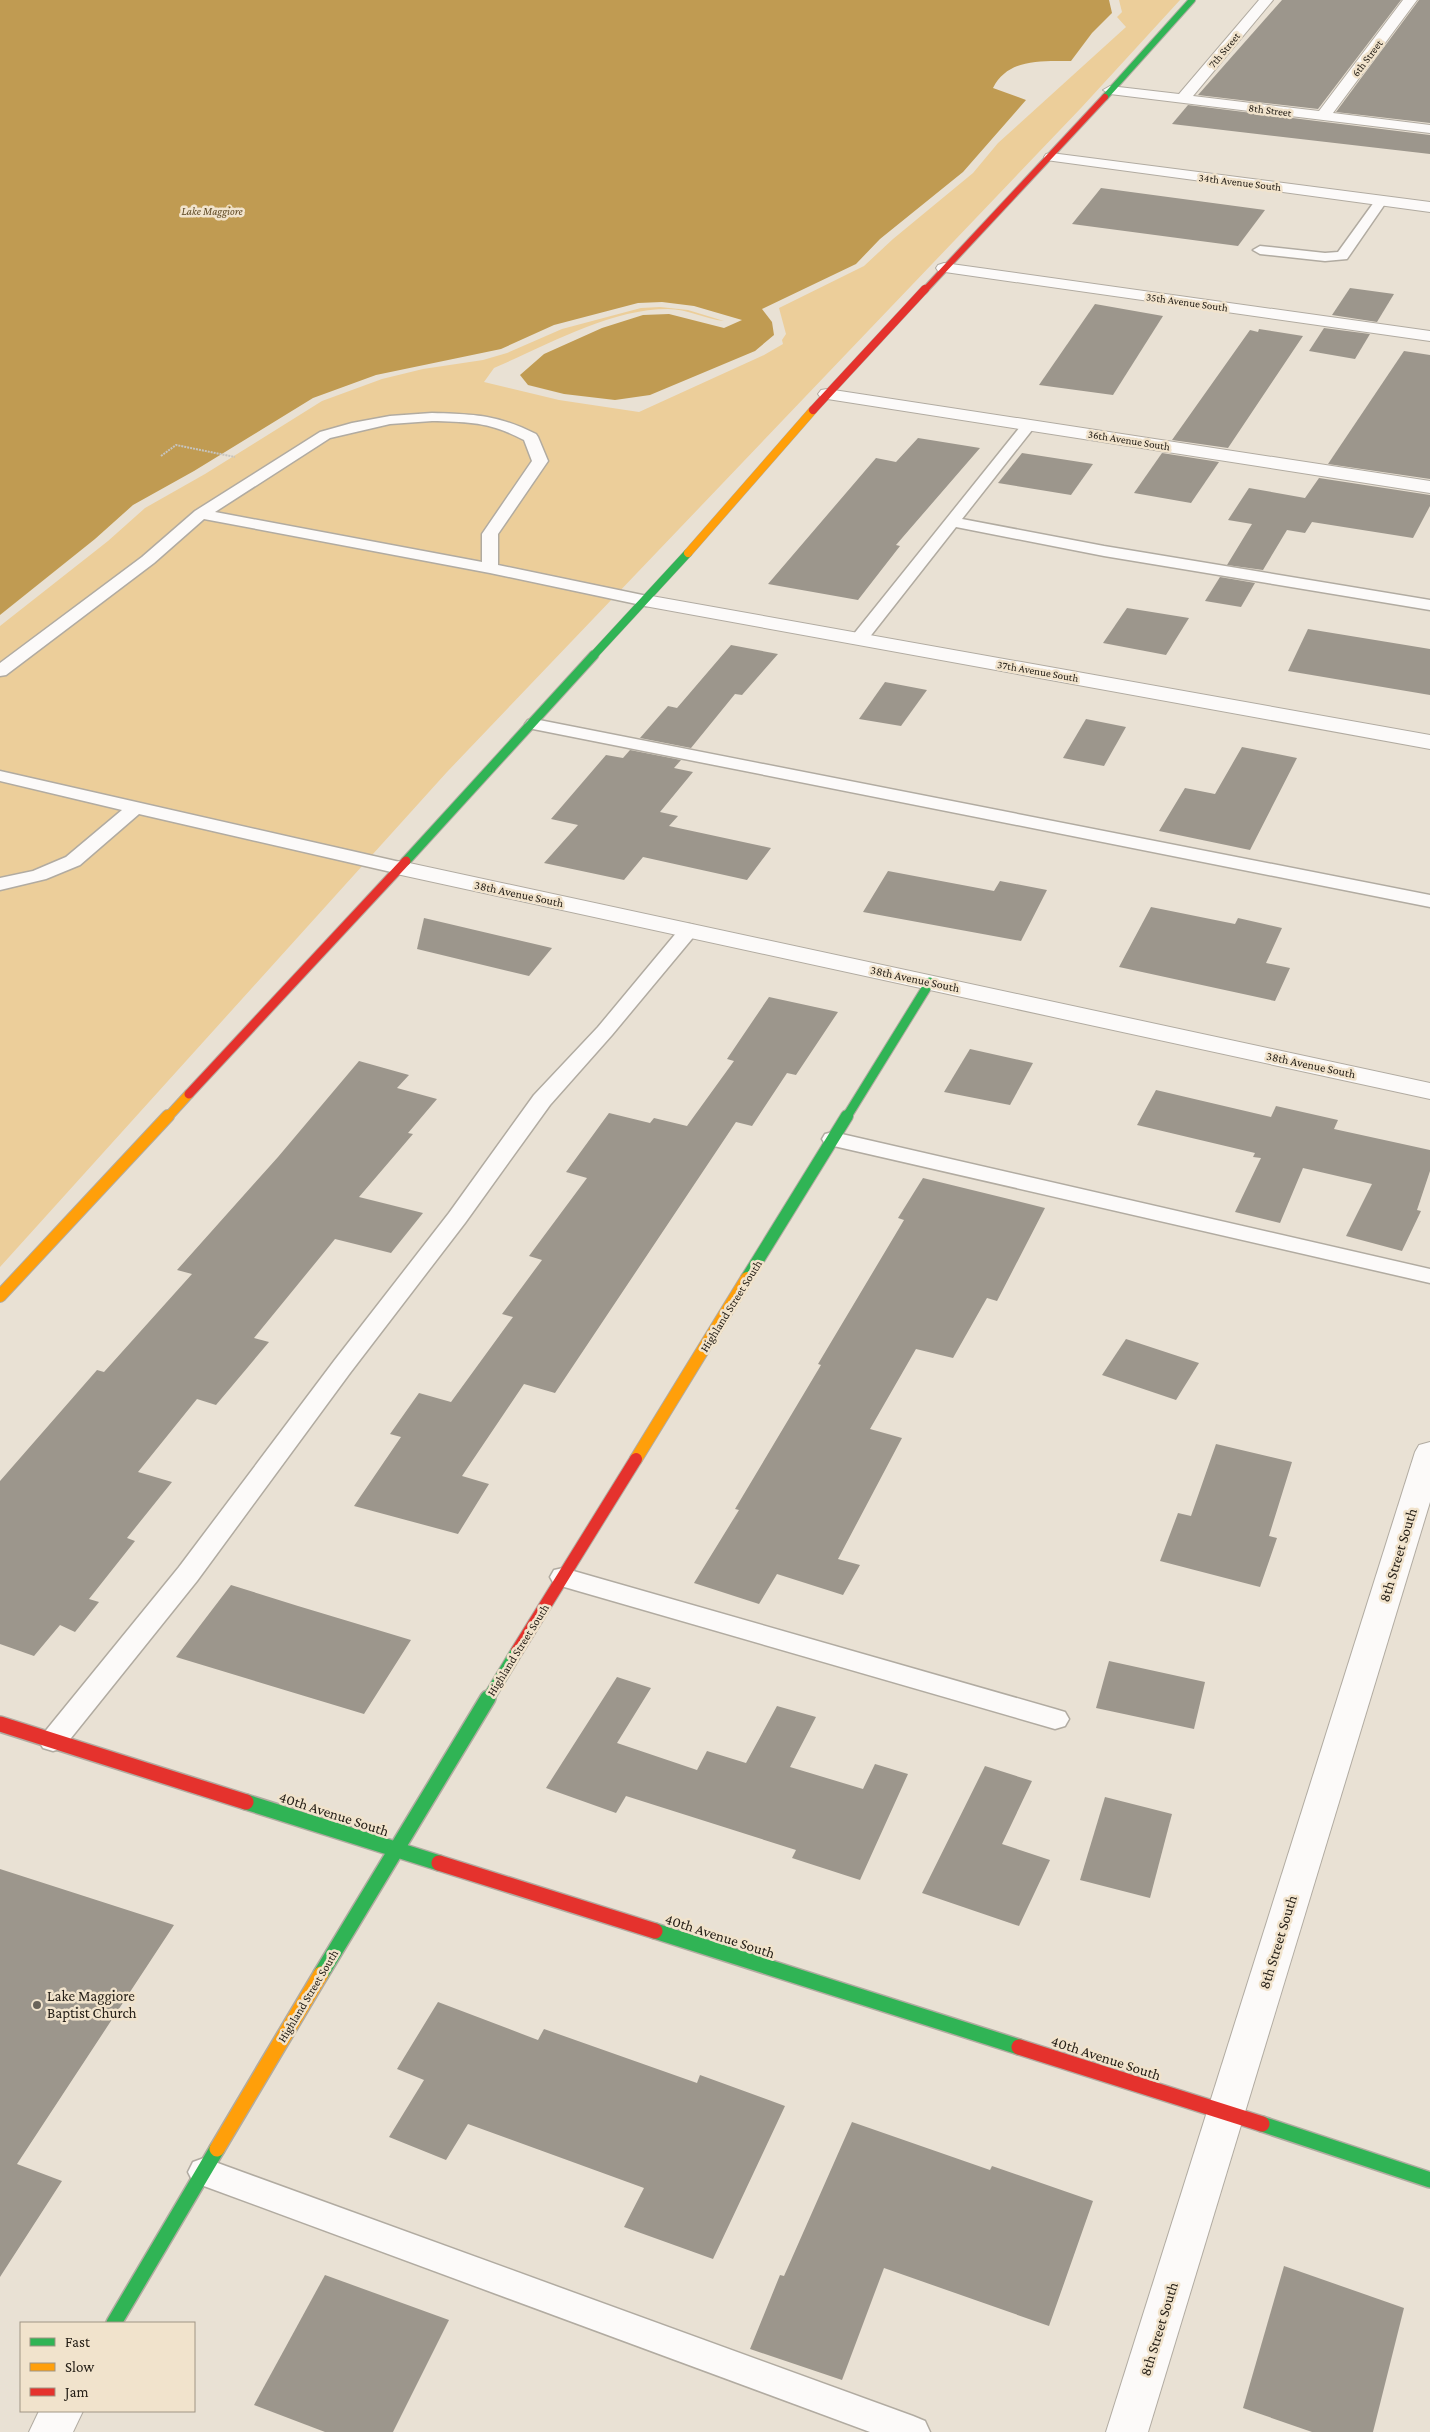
<svg xmlns="http://www.w3.org/2000/svg" width="1430" height="2432" viewBox="0 0 1430 2432" font-family="'Crimson Pro',serif">
  <rect width="100%" height="100%" fill="#e9e1d4"/>
  <path fill="#ecce9a" d="M1119 0H1180L1081 108 447 772 0 1267V626L108 541 145 508 205 474 322 401 382 379 423 369 483 360 507 353 562 329 641 308 660 307 688 310 724 321C705 319 687 309 668 309 609 309 548 345 494 368L484 382 559 400 639 412 764 355 783 344 782 340 786 334 779 308 864 266 893 239 973 173 998 143 1126 27 1117 17 1122 12Z"/>
  <path fill="#c09b52" d="M0 0H1109L1112 13 1092 33 1071 61C1042 61 1008 58 993 88L1026 100 963 172 880 239 856 264 762 309 772 322 774 335 755 351 650 395 615 400 564 394 528 385 520 375 544 354 602 328 643 315 669 314 724 328 742 320 694 306 662 302 638 303 554 325 501 349 376 375 313 398 194 471 133 505 95 539 0 615Z"/>
  <g fill="#9c968c">
    <path d="M1282 0H1401L1318 109 1198 95Z"/>
    <path d="M1419 0H1430V123L1336 112Z"/>
    <path d="M1188 105 1430 135V154L1172 124Z"/>
    <path d="M1101 188 1265 210 1238 246 1072 224Z"/>
    <path d="M1350 288 1394 294 1377 322 1332 315Z"/>
    <path d="M1095 304 1163 316 1113 395 1039 385Z"/>
    <path d="M1324 328 1370 334 1355 359 1309 351Z"/>
    <path d="M1259 329 1303 336 1228 448 1172 440 1250 330 1258 332Z"/>
    <path d="M1404 351 1430 355V479L1328 464Z"/>
    <path d="M918 438 980 448 896 545 900 546 858 600 768 584 876 458 896 462Z"/>
    <path d="M1022 453 1093 464 1071 495 998 483Z"/>
    <path d="M1162 453 1219 462 1191 503 1134 493Z"/>
    <path d="M1319 478 1430 495V506L1413 538 1312 522 1305 533 1287 530 1263 570 1227 565 1252 524 1228 520 1249 488 1305 498Z"/>
    <path d="M1220 577 1255 583 1241 607 1205 601Z"/>
    <path d="M1127 608 1189 618 1166 655 1103 643Z"/>
    <path d="M1308 629 1430 649V695L1288 671Z"/>
    <path d="M731 645 778 654 742 695 735 694 691 748 640 738 668 706 677 708Z"/>
    <path d="M885 682 927 690 901 726 859 719Z"/>
    <path d="M1086 719 1126 727 1104 766 1063 758Z"/>
    <path d="M1242 747 1297 758 1250 850 1159 831 1185 788 1215 794Z"/>
    <path d="M630 750 681 760 674 768 693 772 660 812 678 816 669 826 771 848 747 880 643 857 624 880 544 863 578 825 551 819 606 755 623 758Z"/>
    <path d="M888 871 994 891 1000 881 1047 890 1021 941 863 912Z"/>
    <path d="M1151 907 1235 924 1238 918 1282 928 1266 963 1290 968 1275 1001 1119 967Z"/>
    <path d="M424 918 552 948 529 976 417 949Z"/>
    <path d="M769 997 838 1012 796 1075 787 1073 752 1126 736 1122 555 1393 524 1384 462 1476 489 1484 458 1534 354 1506 401 1437 390 1434 419 1393 451 1402 513 1317 502 1314 542 1260 529 1256 587 1178 566 1172 609 1113 650 1123 654 1118 687 1126 734 1061 727 1059Z"/>
    <path d="M970 1049 1033 1063 1010 1105 944 1092Z"/>
    <path d="M359 1061 409 1075 397 1088 437 1099 408 1133 413 1134 359 1197 423 1213 391 1253 335 1239 254 1338 269 1342 216 1405 197 1399 138 1472 172 1482 127 1538 135 1541 89 1599 99 1602 75 1632 60 1625 34 1656 0 1644V1481L97 1370 104 1372 192 1274 177 1270 278 1157Z"/>
    <path d="M1156 1090 1271 1117 1276 1106 1338 1120 1334 1129 1430 1150V1171L1417 1210 1421 1211 1402 1251 1346 1236 1372 1184 1303 1168 1280 1223 1235 1212 1261 1158 1253 1157 1255 1153 1137 1125Z"/>
    <path d="M923 1178 1045 1208 997 1301 987 1298 953 1358 916 1349 870 1429 902 1438 838 1559 860 1565 843 1595 777 1574 759 1604 694 1583 739 1510 735 1509 821 1365 818 1364 904 1220 898 1218Z"/>
    <path d="M1126 1339 1199 1363 1176 1400 1102 1375Z"/>
    <path d="M1216 1444 1292 1462 1269 1536 1277 1538 1260 1587 1160 1561 1178 1513 1191 1516Z"/>
    <path d="M231 1585 298 1606 411 1640 364 1714 176 1657Z"/>
    <path d="M1109 1661 1205 1682 1194 1729 1096 1708Z"/>
    <path d="M617 1677 651 1688 617 1743 697 1770 707 1751 746 1763 777 1706 816 1717 790 1767 863 1789 875 1764 908 1774 860 1880 792 1858 796 1850 626 1796 616 1813 546 1788Z"/>
    <path d="M985 1766 1032 1781 1002 1844 1050 1860 1019 1926 922 1893Z"/>
    <path d="M1105 1797 1172 1814 1150 1898 1080 1880Z"/>
    <path d="M0 1869 174 1925 17 2164 62 2181 0 2277Z"/>
    <path d="M438 2002 538 2040 544 2029 697 2083 700 2075 785 2106 713 2259 624 2227 644 2188 468 2124 446 2160 389 2137 424 2080 397 2069Z"/>
    <path d="M852 2122 990 2170 992 2166 1093 2201 1049 2326 884 2268 842 2380 750 2349 780 2275 784 2276Z"/>
    <path d="M1284 2266 1404 2308 1373 2432H1312L1243 2408Z"/>
    <path d="M325 2275 449 2320 393 2432H325L254 2405Z"/>
  </g>
  <g fill="none" stroke-linecap="round" stroke-linejoin="round">
    <defs>
      <g id="lane">
        <path d="M1381 197 1387 201 1347 259 1325 261 1260 254 1253 250 1260 246 1325 253 1338 252 1377 198Z"/>
        <path d="M432 413C474 414 498 415 536 434L538 437 548 461 498 534V565L652 597 654 601 652 605 646 606 490 573 204 519 154 563 6 675 0 676V663L142 557 195 511 320 432 352 423 390 416ZM432 421C470 422 490 422 524 440L532 461 482 534V562L215 512 330 438 390 424Z"/>
        <path d="M1029 421 1036 425 962 519 1104 546 1430 600V610L1104 556 956 527 865 643H853L851 639 853 635 1024 422Z"/>
        <path d="M534 719 1430 895V907L528 728 525 724 528 720Z"/>
        <path d="M0 771 400 862 407 864 410 868 407 872 400 874 139 814 80 865 46 879 0 890V878L33 871 66 857 122 810 0 781Z"/>
        <path d="M689 924 696 926 699 930 696 934 612 1035 550 1105 465 1223 350 1373 197 1581 63 1748 53 1751 43 1748 39 1741 43 1734 179 1567 334 1361 449 1213 534 1095 598 1027 682 926Z"/>
        <path d="M833 1132 1430 1269V1283L825 1144 822 1139 825 1134Z"/>
        <path d="M563 1568 1055 1709 1065 1712 1069 1719 1065 1726 1055 1729 554 1584 550 1577 554 1570Z"/>
        <path d="M204 2158 913 2416 925 2421 930 2432H870L193 2182 188 2172 193 2162Z"/>
      </g>
      <g id="street">
        <path d="M1259 0H1273L1193 96 1319 111 1403 0H1417L1333 113 1430 125V133L1110 94 1103 90 1110 86 1179 94Z"/>
        <path d="M1051 153 1430 202V212L1046 160 1044 157 1046 154Z"/>
        <path d="M944 263 1430 331V341L938 271 936 268 938 265Z"/>
        <path d="M827 389 1430 481V493L821 398 818 394 821 390Z"/>
        <path d="M646 595 1430 735V749L639 605 636 601 639 597Z"/>
        <path d="M400 861 1430 1083V1099L392 873 388 868 392 863Z"/>
        <path d="M1430 1442V1502L1148 2432H1106L1415 1452 1419 1445Z"/>
        <path d="M39 2411H83L73 2432H29Z"/>
      </g>
      <path id="fast-far4" d="M1105 97 1192 0"/>
      <path id="fast-far3" d="M593 656 688 553"/>
      <g id="fast-far2">
        <path d="M406 861 594 655"/>
        <path d="M846 1118 930 982"/>
      </g>
      <g id="fast-far1">
        <path d="M747 1278 847 1116"/>
        <path d="M488 1699 517 1651"/>
      </g>
      <g id="fast">
        <path d="M246 1802 439 1863"/>
        <path d="M655 1931 1019 2047"/>
        <path d="M321 1974 488 1698"/>
        <path d="M1262 2124 1430 2180"/>
        <path d="M114 2323 217 2149"/>
      </g>
      <path id="slow-far3" d="M688 553 813 410"/>
      <path id="slow-far2" d="M167 1118 189 1094"/>
      <g id="slow-far1">
        <path d="M0 1296 168 1116"/>
        <path d="M636 1459 747 1278"/>
      </g>
      <path id="slow" d="M217 2149 321 1974"/>
      <path id="jam-far4" d="M924 291 1105 97"/>
      <path id="jam-far3" d="M813 410 925 289"/>
      <path id="jam-far2" d="M189 1094 406 861"/>
      <path id="jam-far1" d="M517 1651 636 1459"/>
      <g id="jam">
        <path d="M0 1724 246 1802"/>
        <path d="M439 1863 655 1931"/>
        <path d="M1019 2047 1262 2124"/>
      </g>
    </defs>
    <use href="#lane" stroke="#b1aba1" stroke-width="3"/>
    <use href="#street" stroke="#b1aba1" stroke-width="2"/>
    <use href="#fast-far4" stroke="#b1aba1" stroke-width="8"/>
    <use href="#fast-far3" stroke="#b1aba1" stroke-width="9"/>
    <use href="#fast-far2" stroke="#b1aba1" stroke-width="11"/>
    <use href="#fast-far1" stroke="#b1aba1" stroke-width="14"/>
    <use href="#fast" stroke="#b1aba1" stroke-width="18"/>
    <use href="#slow-far3" stroke="#b1aba1" stroke-width="9"/>
    <use href="#slow-far2" stroke="#b1aba1" stroke-width="11"/>
    <use href="#slow-far1" stroke="#b1aba1" stroke-width="14"/>
    <use href="#slow" stroke="#b1aba1" stroke-width="18"/>
    <use href="#jam-far4" stroke="#b1aba1" stroke-width="8"/>
    <use href="#jam-far3" stroke="#b1aba1" stroke-width="9"/>
    <use href="#jam-far2" stroke="#b1aba1" stroke-width="11"/>
    <use href="#jam-far1" stroke="#b1aba1" stroke-width="14"/>
    <use href="#jam" stroke="#b1aba1" stroke-width="18"/>
    <path stroke="#c6c4bf" stroke-width="2" stroke-dasharray="2 1" stroke-linecap="butt" d="M161 456 176 445 235 457"/>
    <use href="#lane" fill="#fcfaf9" fill-rule="evenodd"/>
    <use href="#street" fill="#fcfaf9" fill-rule="evenodd"/>
    <use href="#fast-far4" stroke="#30b455" stroke-width="6"/>
    <use href="#fast-far3" stroke="#30b455" stroke-width="8"/>
    <use href="#fast-far2" stroke="#30b455" stroke-width="9"/>
    <use href="#fast-far1" stroke="#30b455" stroke-width="12"/>
    <use href="#fast" stroke="#30b455" stroke-width="15"/>
    <use href="#slow-far3" stroke="#ff9f0a" stroke-width="8"/>
    <use href="#slow-far2" stroke="#ff9f0a" stroke-width="9"/>
    <use href="#slow-far1" stroke="#ff9f0a" stroke-width="12"/>
    <use href="#slow" stroke="#ff9f0a" stroke-width="15"/>
    <use href="#jam-far4" stroke="#e5322d" stroke-width="6"/>
    <use href="#jam-far3" stroke="#e5322d" stroke-width="8"/>
    <use href="#jam-far2" stroke="#e5322d" stroke-width="9"/>
    <use href="#jam-far1" stroke="#e5322d" stroke-width="12"/>
    <use href="#jam" stroke="#e5322d" stroke-width="15"/>
  </g>
  <circle fill="#6a645a" stroke="#f1e3cc" stroke-width="2" cx="37" cy="2005" r="5"/>
  <g text-anchor="middle" stroke-width="5" stroke-linejoin="round" paint-order="stroke">
    <g font-size="11" fill="#262018" stroke="#f1e3cc">
      <text transform="translate(1224 50) rotate(-50)" y="4">7th Street</text>
      <text transform="translate(1367 58) rotate(-53)" y="4">6th Street</text>
      <text transform="translate(1270 110) rotate(7)" y="4">8th Street</text>
      <text transform="translate(1240 182) rotate(7)" y="4">34th Avenue South</text>
      <text transform="translate(1187 302) rotate(8)" y="4">35th Avenue South</text>
      <text transform="translate(1129 440) rotate(9)" y="4">36th Avenue South</text>
      <text transform="translate(1038 671) rotate(10)" y="4">37th Avenue South</text>
    </g>
    <g font-size="11" font-style="italic" fill="#5d4722" stroke="#f1e3cc">
      <text x="212" y="215">Lake Maggiore</text>
    </g>
    <g font-size="12" fill="#262018" stroke="#f1e3cc">
      <text transform="translate(519 894) rotate(12)" y="4">38th Avenue South</text>
      <text transform="translate(915 979) rotate(12)" y="4">38th Avenue South</text>
      <text transform="translate(1311 1065) rotate(12)" y="4">38th Avenue South</text>
      <text transform="translate(731 1306) rotate(-58)" y="4">Highland Street South</text>
      <text transform="translate(518 1650) rotate(-58)" y="4">Highland Street South</text>
      <text transform="translate(308 1996) rotate(-59)" y="4">Highland Street South</text>
    </g>
    <g font-size="15" fill="#262018" stroke="#f1e3cc">
      <text transform="translate(1398 1555) rotate(-73)" y="5">8th Street South</text>
      <text transform="translate(334 1814) rotate(18)" y="5">40th Avenue South</text>
      <text transform="translate(720 1936) rotate(18)" y="5">40th Avenue South</text>
      <text transform="translate(1278 1942) rotate(-73)" y="5">8th Street South</text>
      <text transform="translate(1106 2058) rotate(18)" y="5">40th Avenue South</text>
      <text transform="translate(1159 2329) rotate(-73)" y="5">8th Street South</text>
    </g>
    <g font-size="15" fill="#262018" stroke="#f1e3cc" text-anchor="start">
      <text x="47" y="2001">Lake Maggiore<tspan x="47" dy="17">Baptist Church</tspan></text>
    </g>
  </g>
  <rect x="20" y="2322" width="175" height="90" fill="#f1e3cc" stroke="#a09584"/>
  <rect x="30" y="2338" width="25" height="8" fill="#30b455" stroke="#a09584"/>
  <text x="65" y="2347" font-size="15" fill="#262018">Fast</text>
  <rect x="30" y="2363" width="25" height="8" fill="#ff9f0a" stroke="#a09584"/>
  <text x="65" y="2372" font-size="15" fill="#262018">Slow</text>
  <rect x="30" y="2388" width="25" height="8" fill="#e5322d" stroke="#a09584"/>
  <text x="65" y="2397" font-size="15" fill="#262018">Jam</text>
</svg>
